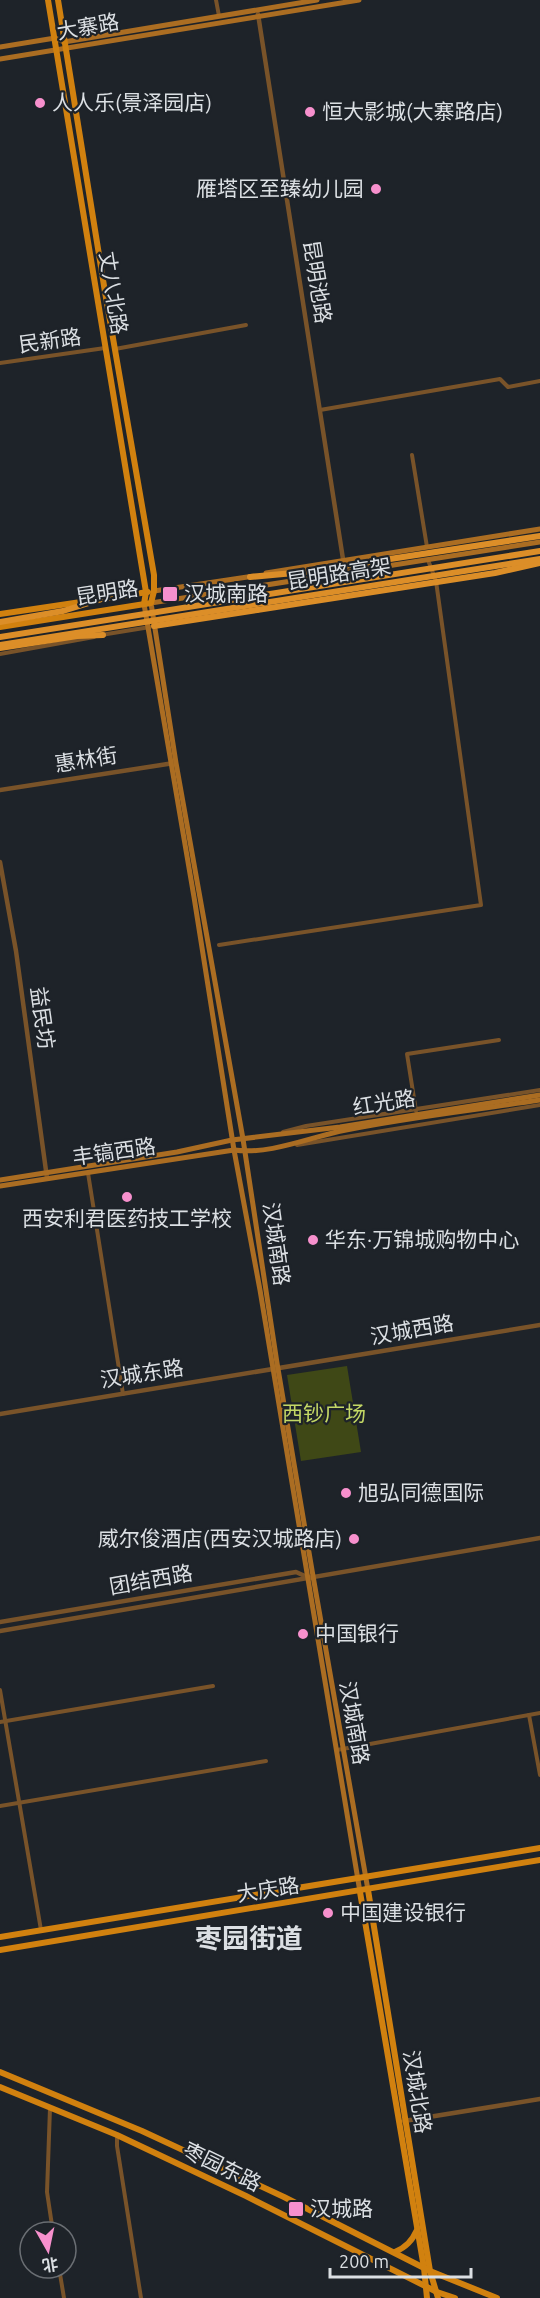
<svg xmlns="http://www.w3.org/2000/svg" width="540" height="2298" viewBox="0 0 540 2298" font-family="Ubuntu,'Noto Sans SC',sans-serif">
  <rect width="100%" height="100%" fill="#1e2329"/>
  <path fill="#3f4816" d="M347 1366 361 1452 301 1461 287 1375Z"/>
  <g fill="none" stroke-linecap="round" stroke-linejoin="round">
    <g stroke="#795329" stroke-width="4">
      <path d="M216 0 219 16"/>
      <path d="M115 349 246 325"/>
      <path d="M0 363 105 348"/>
      <path d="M320 410 500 379 508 387 540 381"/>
      <path d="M412 455 427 547"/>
      <path d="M101 635 150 627"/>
      <path d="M0 654 94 637"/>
      <path d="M219 945 481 905 436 581 428 560"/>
      <path d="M416 1111 407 1054 499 1040"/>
      <path d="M283 1132 306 1126 540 1090"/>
      <path d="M297 1145 540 1105"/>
      <path d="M88 1173 123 1394"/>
      <path d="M0 1690 41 1930"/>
      <path d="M529 1715 540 1775"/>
      <path d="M0 1722 213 1686"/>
      <path d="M337 1750 540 1713"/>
      <path d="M0 1806 266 1761"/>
      <path d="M50 2108 47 2192 53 2232"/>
      <path d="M117 2136V2146L141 2298"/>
      <path d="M59 2268 64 2298"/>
    </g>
    <g stroke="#795329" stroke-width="4.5">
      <path d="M258 14 343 559"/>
      <path d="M0 790 174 763"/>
      <path d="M0 862 16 951 47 1178"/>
      <path d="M0 1414 540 1325"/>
      <path d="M0 1622 296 1572 307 1577"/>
      <path d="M0 1631 540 1538"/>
      <path d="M404 2121 540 2099"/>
    </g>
    <g stroke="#ab6d22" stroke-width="5">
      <path d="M0 47 55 38 64 42 317 0"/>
      <path d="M0 59 359 0"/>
      <path d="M266 573 540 529"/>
      <path d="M154 591 254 576"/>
      <path d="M144 604 194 897 234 1150 260 1290 360 1892"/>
      <path d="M0 1180 177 1152 232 1140 340 1127 540 1095"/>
      <path d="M0 1186 234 1150C271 1155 310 1137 346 1130 410 1117 475 1110 540 1100"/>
      <path d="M368 1890 313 1576 277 1363 243 1139 176 763 151 603 540 542"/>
    </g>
    <g stroke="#d1810f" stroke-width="6">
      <path d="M48 0 146 592 144 604"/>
      <path d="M0 614 148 592"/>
      <path d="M0 627 151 603 154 591V575L105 292 58 0"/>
      <path d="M368 1890 430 2271 438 2298"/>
      <path d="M360 1892 424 2268 427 2298"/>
      <path d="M0 1937 540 1848"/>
      <path d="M0 1950 540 1860"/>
      <path d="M0 2072 142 2131 284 2197 430 2271 497 2298"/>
      <path d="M0 2087 117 2135 246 2196 437 2292 455 2298"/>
      <path d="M395 2252C406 2247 412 2241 417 2230"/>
    </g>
    <g stroke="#dc8e28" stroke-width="6">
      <path d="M250 577 305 572 540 536"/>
      <path d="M0 622 63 611 102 599"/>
      <path d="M154 626 257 610"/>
      <path d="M0 648 77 636 103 635"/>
    </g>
    <g stroke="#dc8e28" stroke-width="6">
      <path d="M257 610 495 573 540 563"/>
      <path d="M0 637 540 551"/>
      <path d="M0 645 540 559"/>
    </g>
  </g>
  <g fill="#f790cd" stroke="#1e2329" stroke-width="2">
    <circle cx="40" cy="103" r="6"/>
    <circle cx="310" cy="112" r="6"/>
    <circle cx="376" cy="189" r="6"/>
    <rect x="162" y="586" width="16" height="16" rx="3"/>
    <circle cx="127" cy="1197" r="6"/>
    <circle cx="313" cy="1240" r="6"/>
    <circle cx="346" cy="1493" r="6"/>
    <circle cx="354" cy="1539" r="6"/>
    <circle cx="303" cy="1634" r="6"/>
    <circle cx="328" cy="1913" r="6"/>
    <rect x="288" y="2201" width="16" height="16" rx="3"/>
  </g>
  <g text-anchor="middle" stroke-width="4.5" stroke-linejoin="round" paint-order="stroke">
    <g font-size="21" fill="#dbdfe3" stroke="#1e2329">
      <text transform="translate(88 27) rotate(-10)" y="7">大寨路</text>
      <text transform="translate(317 282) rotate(81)" y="7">昆明池路</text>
      <text transform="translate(113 293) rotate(81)" y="7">丈八北路</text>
      <text transform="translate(50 341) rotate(-8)" y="7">民新路</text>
      <text transform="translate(339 574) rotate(-9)" y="7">昆明路高架</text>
      <text transform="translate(107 593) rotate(-9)" y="7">昆明路</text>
      <text transform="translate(86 760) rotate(-9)" y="7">惠林街</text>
      <text transform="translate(42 1018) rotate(82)" y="7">益民坊</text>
      <text transform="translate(384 1103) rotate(-9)" y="7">红光路</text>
      <text transform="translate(114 1152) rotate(-8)" y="7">丰镐西路</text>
      <text transform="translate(276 1244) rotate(82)" y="7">汉城南路</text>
      <text transform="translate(412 1330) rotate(-10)" y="7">汉城西路</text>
      <text transform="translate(142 1374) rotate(-9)" y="7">汉城东路</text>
      <text transform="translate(151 1580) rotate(-10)" y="7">团结西路</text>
      <text transform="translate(354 1723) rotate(80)" y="7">汉城南路</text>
      <text transform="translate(268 1890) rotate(-9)" y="7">大庆路</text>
      <text transform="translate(417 2092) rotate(81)" y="7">汉城北路</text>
      <text transform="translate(222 2167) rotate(26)" y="7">枣园东路</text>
    </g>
    <g font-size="21" fill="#dbdfe3" stroke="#1e2329" text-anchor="start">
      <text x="52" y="110">人人乐(景泽园店)</text>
      <text x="322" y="119">恒大影城(大寨路店)</text>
      <text x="364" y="196" text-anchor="end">雁塔区至臻幼儿园</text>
      <text x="184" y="601">汉城南路</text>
      <text x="127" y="1226" text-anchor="middle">西安利君医药技工学校</text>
      <text x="325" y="1247">华东·万锦城购物中心</text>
      <text x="358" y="1500">旭弘同德国际</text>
      <text x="342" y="1546" text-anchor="end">威尔俊酒店(西安汉城路店)</text>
      <text x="315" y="1641">中国银行</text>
      <text x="340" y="1920">中国建设银行</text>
      <text x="310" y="2216">汉城路</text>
    </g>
    <g font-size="21" fill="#c3d765" stroke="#1e2329">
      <text x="324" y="1421">西钞广场</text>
    </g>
    <g font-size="27" font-weight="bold" fill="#dbdfe3" stroke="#1e2329">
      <text x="249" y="1948">枣园街道</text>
    </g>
  </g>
  <g transform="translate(48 2250) rotate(171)"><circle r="28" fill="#1e2329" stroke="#6a6e73" stroke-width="1.5"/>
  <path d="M0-4.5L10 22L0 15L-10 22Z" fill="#f790cd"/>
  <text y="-9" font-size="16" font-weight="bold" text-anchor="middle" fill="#dbdfe3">北</text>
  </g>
  <path d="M330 2268v9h141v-9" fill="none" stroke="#dbdfe3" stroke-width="3"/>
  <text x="339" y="2268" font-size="18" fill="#dbdfe3" stroke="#1e2329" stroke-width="4.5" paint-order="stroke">200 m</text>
</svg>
